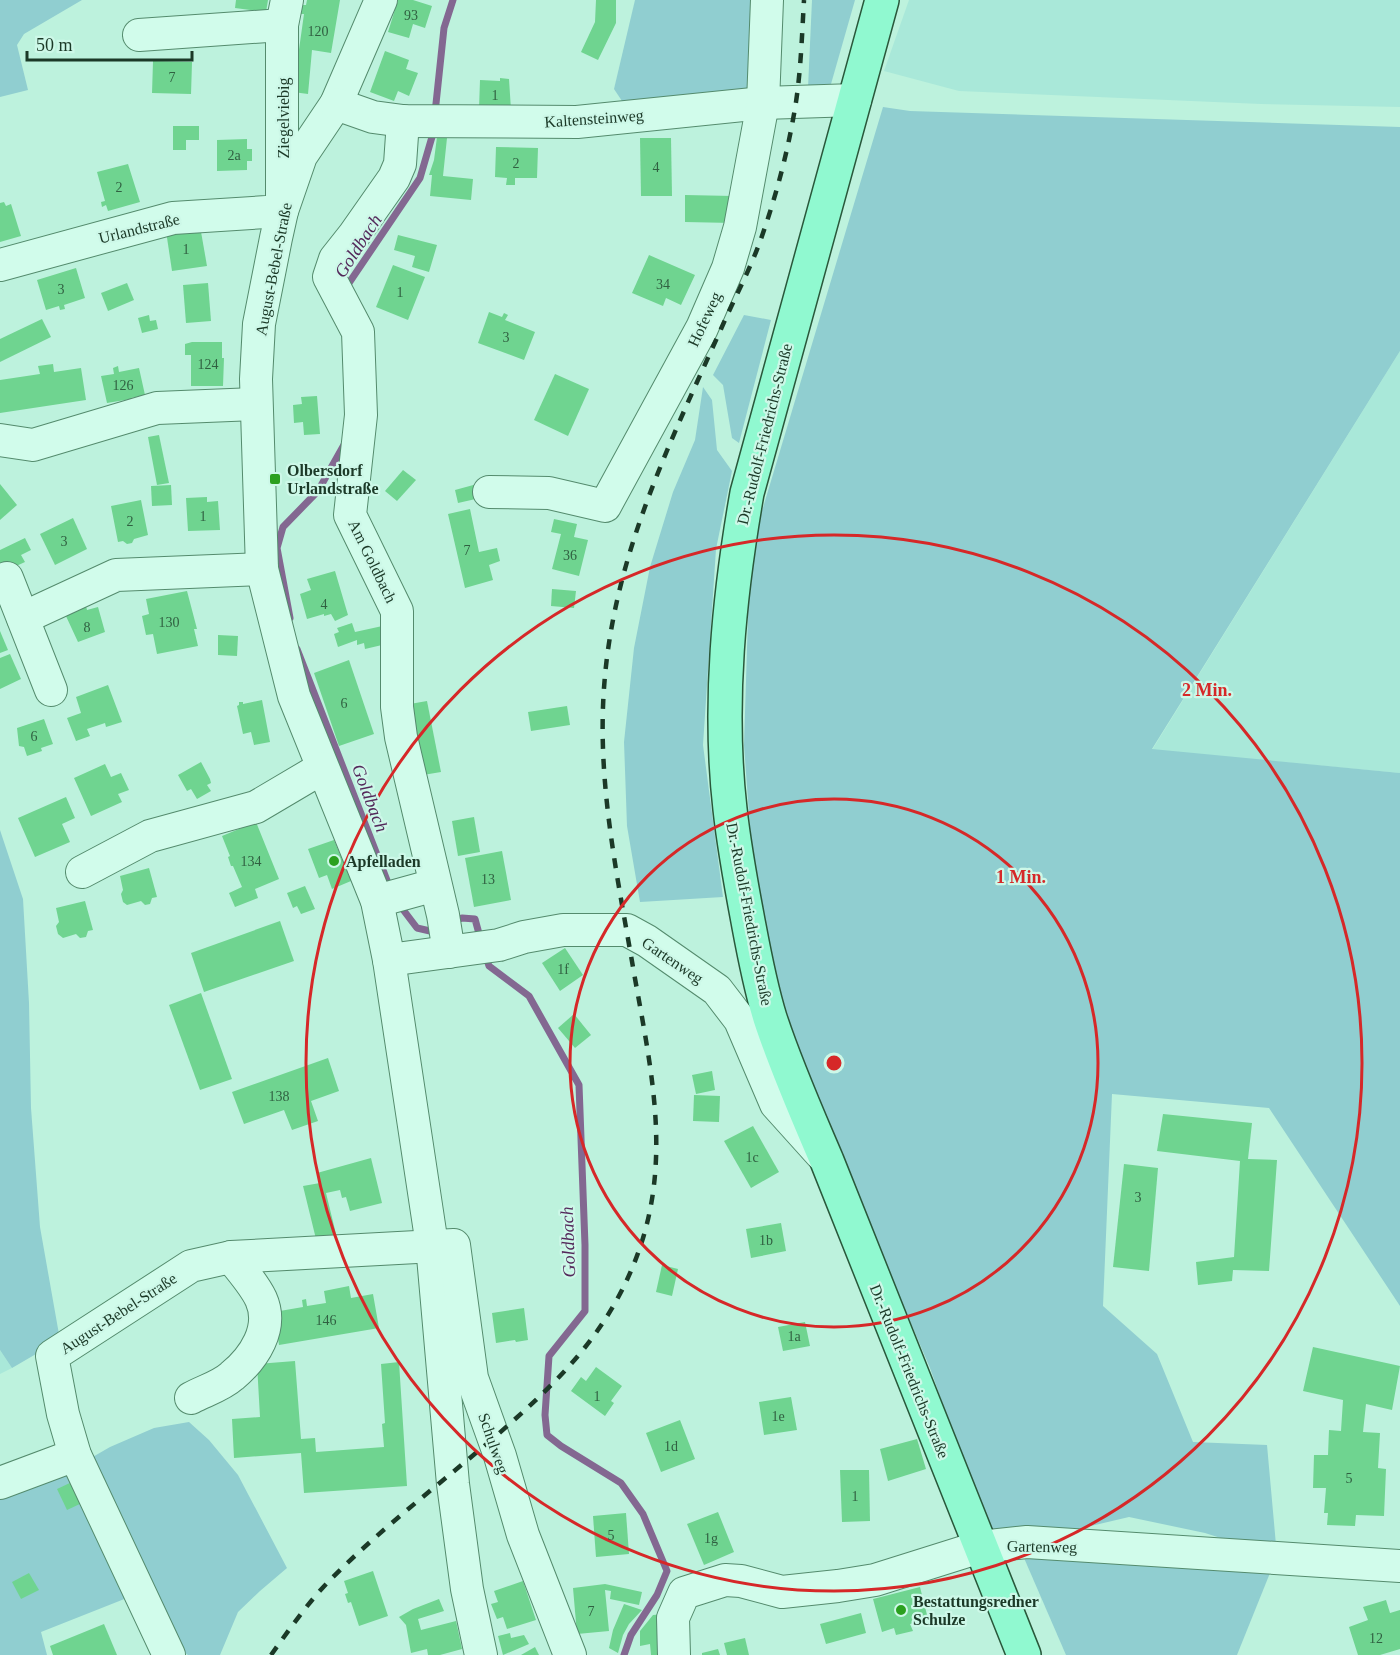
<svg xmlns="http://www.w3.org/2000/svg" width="1400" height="1655" viewBox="0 0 1400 1655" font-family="'Times New Roman',serif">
  <rect width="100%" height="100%" fill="#bdf2dd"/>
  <g fill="#a9e8d9">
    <path d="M909 0H1400V107L1261 104 959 91 884 71Z"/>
    <path d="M1400 351V773L1152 750Z"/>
    <path d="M0 1350 12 1368 0 1374Z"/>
  </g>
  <g fill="#90ced0">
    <path d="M0 0H82L24 34 17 45 28 90 0 97Z"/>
    <path d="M635 0H761L754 96 624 104 614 89Z"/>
    <path d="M812 0H855L831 84 808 88Z"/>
    <path d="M883 107 910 111 1400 127V351L1152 749 1400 773V1306L1269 1108 1112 1094 1103 1306 1157 1354 1193 1442 1267 1445 1277 1556 1205 1533 1129 1517 1027 1541H991L930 1368 825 1122 784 1013 754 884 744 745 750 551Z"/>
    <path d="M744 315 771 320 739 443 732 438 723 385 713 375Z"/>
    <path d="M703 387 712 400 717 450 732 471 716 549 703 745 723 897 640 902 627 826 624 742 634 648 650 567 673 492 695 440Z"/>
    <path d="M0 830 23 899 29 1003 31 1108 40 1227 60 1340 12 1368 0 1350Z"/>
    <path d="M189 1422 209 1440 238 1475 287 1568 260 1591 238 1612 220 1655H188L169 1641 84 1462 110 1447 154 1428Z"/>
    <path d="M70 1458 137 1594 41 1632 47 1655H0V1490Z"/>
    <path d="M1052 1555 1272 1568 1237 1655H1066L1024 1558Z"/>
  </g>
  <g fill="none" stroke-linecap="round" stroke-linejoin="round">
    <g stroke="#836891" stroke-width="7">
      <path d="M435 113 444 28 453 0"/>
      <path d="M347 290 349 283 420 178 434 130"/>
      <path d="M290 618 277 548 283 527 318 491 345 443"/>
      <path d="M297 649 390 888"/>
      <path d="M398 903 417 928 430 931 436 928"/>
      <path d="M452 922 462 918 475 919 481 941"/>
      <path d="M485 954 489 966 529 996 579 1085 585 1245V1311L549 1356 545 1415 547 1435 561 1446 621 1483 643 1514 667 1571 657 1595 631 1635 624 1655"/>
    </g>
  </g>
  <g fill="#6fd490">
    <path d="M236 0H268L266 12 235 8Z"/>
    <path d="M307 0H340L331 53 312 50 308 94 293 92 304 14H301V9L302 5H306Z"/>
    <path d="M398 0H413L432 6 425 28 413 24 409 38 388 32Z"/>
    <path d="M596 0H616V23L598 60 581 52 595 22Z"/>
    <path d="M385 51 409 60 406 69 418 73 409 96 398 91 394 101 370 92Z"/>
    <path d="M153 61 192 62 191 94 152 93Z"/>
    <path d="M500 78 509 79 511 110 479 109 480 80 500 81Z"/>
    <path d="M173 126H199V140H186V150H173Z"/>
    <path d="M437 137 447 138 443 176 473 179 471 200 430 196 432 175H429L434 160Z"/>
    <path d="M640 138H671L672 196H641Z"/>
    <path d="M247 139V149H252V161H247V170L217 171V140Z"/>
    <path d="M496 147 538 148 537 178H515V185H506L507 178 495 177Z"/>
    <path d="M128 164 140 202 108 211 106 205 102 207 101 202 105 201 97 172Z"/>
    <path d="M685 195 733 196V223L685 222Z"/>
    <path d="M4 202 6 206 11 204 21 236 0 242V203Z"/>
    <path d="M200 226 207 266 172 271 166 231Z"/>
    <path d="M398 235 437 245 429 272 412 267 415 256 394 250Z"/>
    <path d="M649 255 695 275 681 305 666 298 663 306 632 293Z"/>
    <path d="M393 265 425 277 408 320 376 307Z"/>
    <path d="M76 268 85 298 64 305 65 309 60 310 59 306 46 310 37 280Z"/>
    <path d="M127 283 134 300 108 311 101 293Z"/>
    <path d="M208 283 211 321 186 323 183 285Z"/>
    <path d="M489 312 502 317 504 313 508 315 505 320 535 332 524 360 478 343Z"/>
    <path d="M149 315 150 321 156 320 158 329 142 333 138 318Z"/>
    <path d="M42 319 51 337 0 362V339Z"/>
    <path d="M192 342H222V358H224L223 386H191V355H185V344Z"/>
    <path d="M53 364 54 372 81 368 86 400 0 413V380L40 374 38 366Z"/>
    <path d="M118 366 119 372 139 368 145 395 131 398V399L107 403 101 376 114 374 113 368Z"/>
    <path d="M555 374 589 389 568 436 534 420Z"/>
    <path d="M317 396 320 434 304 435 303 422 294 423 293 405 302 404 301 397Z"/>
    <path d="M159 435 169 483 157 485 148 437Z"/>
    <path d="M403 470 416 480 397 501 385 491Z"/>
    <path d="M0 484 17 505 0 520Z"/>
    <path d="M477 484 480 498 458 503 455 490Z"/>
    <path d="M171 485 172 505 152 506 151 486Z"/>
    <path d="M207 497V502L218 501 220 530 188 531 186 498Z"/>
    <path d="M141 500 148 535 134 539 132 543 127 544 123 541 118 542 111 506Z"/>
    <path d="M470 509 479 552 497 548 500 561 489 565 493 580 465 588 448 514Z"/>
    <path d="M73 518 87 549 55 565 40 534Z"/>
    <path d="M554 519 577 524 574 537 588 540 579 576 552 569 561 534 551 532Z"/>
    <path d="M25 538 31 550 21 555 25 562 3 572 0 566V550Z"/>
    <path d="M335 571 348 615 335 621 331 614 324 616V614L307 619 300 594 311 590 307 579Z"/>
    <path d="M552 589 576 591 574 608 551 606Z"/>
    <path d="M187 591 197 629H194L198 646 157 654 153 634 146 635 142 616 149 614 146 599Z"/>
    <path d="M86 606 87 610 98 607 105 632 78 642 65 614Z"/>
    <path d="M352 623 355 632 387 625 382 645 365 649 364 643 357 645V640L338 647 334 634 339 632 337 628Z"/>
    <path d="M0 631 8 650 0 653Z"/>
    <path d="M218 635 238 636 237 656 218 655Z"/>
    <path d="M10 654 21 679 0 689V658Z"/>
    <path d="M349 660 374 734 339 746 314 673Z"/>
    <path d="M108 685 122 722 106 727 105 723 87 729 90 736 76 741 67 718 81 713 76 697Z"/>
    <path d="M262 700 270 742 254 745 251 732 243 734 237 706 239 705V702H243V704Z"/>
    <path d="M427 701 441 772 423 775 410 704Z"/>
    <path d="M567 706 570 725 531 731 528 712Z"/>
    <path d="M44 719 53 744 41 748 42 751 27 756 24 747 19 746 17 728Z"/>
    <path d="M201 762 210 779 211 783 207 785 211 791 197 799 191 789 187 791 178 775Z"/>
    <path d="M105 764 111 777 121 773 129 790 118 794 122 802 91 816 74 778Z"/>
    <path d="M66 797 75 818 62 824 70 842 35 857 18 818Z"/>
    <path d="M474 817 480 852 458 856 452 821Z"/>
    <path d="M256 822 279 879 255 889 258 898 235 907 229 893 242 887 233 866H231L228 857 230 856 222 836Z"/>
    <path d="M334 840 351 881 332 889 327 875 319 878 308 849Z"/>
    <path d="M502 851 511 900 474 907 465 858Z"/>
    <path d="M149 868 157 897 152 898 150 904 145 905 141 901 127 905 123 902 121 894 123 890 120 876Z"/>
    <path d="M305 886 315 909 301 914 297 906 293 908 287 893Z"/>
    <path d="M85 901 93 930 88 931 86 937 80 938 76 934 63 938 58 934 56 926 59 922 56 908Z"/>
    <path d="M280 921 294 961 204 992 191 953Z"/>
    <path d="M565 948 583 975 560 991 542 963Z"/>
    <path d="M201 993 232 1079 200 1090 169 1005Z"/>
    <path d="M574 1014 591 1035 575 1048 558 1028Z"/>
    <path d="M328 1058 339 1091 311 1101 318 1121 292 1130 284 1110 244 1124 232 1092Z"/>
    <path d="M712 1071 715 1090 696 1094 692 1075Z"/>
    <path d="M694 1095 720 1096 719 1122 693 1121Z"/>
    <path d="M1163 1114 1252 1123 1248 1159 1277 1160 1269 1271 1233 1270 1232 1281 1198 1285 1196 1262 1234 1257 1240 1161 1157 1151Z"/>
    <path d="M753 1126 779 1172 751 1188 724 1141Z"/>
    <path d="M371 1158 382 1203 350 1211 346 1197 342 1198 340 1190 326 1193 336 1234 316 1239 303 1186 320 1183 317 1173Z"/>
    <path d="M1124 1164 1158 1168 1149 1271 1113 1267Z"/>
    <path d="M781 1223 786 1251 751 1258 746 1229Z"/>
    <path d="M662 1265 678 1269 672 1296 656 1292Z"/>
    <path d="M349 1286 351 1298 373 1294 379 1328 279 1345 274 1312 303 1307 302 1300 306 1299 307 1306 326 1303 324 1291Z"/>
    <path d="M524 1308 528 1340 516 1342 515 1340 496 1343 492 1313Z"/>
    <path d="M805 1322 810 1346 783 1351 778 1327Z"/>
    <path d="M1313 1347 1400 1366 1392 1410 1366 1404 1363 1432 1380 1433 1378 1468 1386 1469 1384 1516 1356 1515 1355 1526 1327 1525 1328 1513H1324L1326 1488H1313L1314 1455H1328L1329 1430 1341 1431 1343 1400 1303 1391Z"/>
    <path d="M295 1361 301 1439 315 1438 316 1452 384 1447 382 1424 385 1423 381 1364 399 1362 407 1486 304 1493 301 1453 234 1458 232 1419 260 1417 257 1364Z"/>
    <path d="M596 1367 622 1386 611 1401 614 1403 605 1416 571 1391 581 1377 586 1381Z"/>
    <path d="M791 1397 797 1430 764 1435 759 1402Z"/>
    <path d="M680 1420 695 1459 661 1472 646 1433Z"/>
    <path d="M917 1439 926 1469 888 1481 880 1449Z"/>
    <path d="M840 1470H869L870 1521 842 1522Z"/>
    <path d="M72 1482 82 1503 67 1510 57 1489Z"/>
    <path d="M718 1512 734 1552 704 1565 687 1524Z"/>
    <path d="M626 1513 629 1554 596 1557 593 1516Z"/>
    <path d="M373 1571 388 1616 359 1626 351 1602 348 1603 345 1594 348 1593 344 1581Z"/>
    <path d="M29 1573 39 1590 21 1599 12 1582Z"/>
    <path d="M523 1581 536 1620 507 1629 503 1617 497 1619 491 1604 498 1602 494 1591Z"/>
    <path d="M605 1584 642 1592 639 1605 610 1599 611 1591 605 1590 609 1631 577 1634 573 1588Z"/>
    <path d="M920 1587 928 1619 910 1624 913 1631 896 1635 894 1628 882 1632 873 1599Z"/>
    <path d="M439 1599 444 1611 418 1619 421 1630 456 1621 462 1649 440 1655H428L427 1649 411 1653 406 1625 399 1617 413 1609Z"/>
    <path d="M1386 1600 1390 1613 1400 1610V1649L1380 1655H1358L1349 1627 1368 1620 1363 1607Z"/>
    <path d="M624 1604 642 1610 629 1624 623 1635 618 1653 609 1648 613 1630Z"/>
    <path d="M861 1613 866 1633 826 1644 820 1624Z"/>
    <path d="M666 1614 667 1655H651L650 1644 640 1646V1631L653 1615Z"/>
    <path d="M104 1624 117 1655H53L50 1646Z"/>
    <path d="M510 1633 511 1638 524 1635 529 1644 503 1655 498 1636Z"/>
    <path d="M745 1638 749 1655H727L724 1643Z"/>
    <path d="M535 1647 539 1655H521Z"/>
    <path d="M718 1649 720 1655H702V1653Z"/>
  </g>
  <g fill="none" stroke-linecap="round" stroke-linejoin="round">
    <defs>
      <g id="minor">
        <path d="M381 0 336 104 301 156 282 211 276 238 259 324 256 379 262 569 294 696 377 901 389 960 432 1245 453 1484 467 1589 481 1655"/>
        <path d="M139 35 282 25"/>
        <path d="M336 104 373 117 403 121 577 122 763 103 855 100"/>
        <path d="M403 121 400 164 394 178 354 235 335 259 329 277 358 332 361 415 350 515 397 611V707L401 737 443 915 449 952"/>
        <path d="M0 265 173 218 282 211V25L287 0"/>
        <path d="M0 440 33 445 157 408 255 404"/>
        <path d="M489 492 549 493 605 506 702 328 728 268 740 227 763 103 767 0"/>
        <path d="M7 578 51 690"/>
        <path d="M23 618 116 575 262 569"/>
        <path d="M82 872 150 836 256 807 322 768"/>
        <path d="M377 901 435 885"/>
        <path d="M389 960 499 945 524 937 563 930H627L647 941 717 990 740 1020 776 1104 821 1154"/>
        <path d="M191 1398C204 1391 221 1386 232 1376 254 1358 274 1328 261 1299 254 1284 241 1270 231 1257"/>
        <path d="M0 1483 75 1455"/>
        <path d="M169 1655 75 1455 63 1414 52 1356 191 1266 231 1257 454 1245 472 1378 500 1456 523 1535 570 1655"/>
        <path d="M674 1655 673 1618 684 1593 725 1580 741 1581 782 1592 838 1586 875 1580 980 1547 1027 1542 1400 1566"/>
      </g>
      <path id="major" d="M882 0 747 493C729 596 718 704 730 809 734 846 741 884 748 921 754 953 760 986 770 1018 786 1067 807 1114 827 1161L1024 1655"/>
    </defs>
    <use href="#minor" stroke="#548b6d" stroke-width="34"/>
    <use href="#major" stroke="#29583b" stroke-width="36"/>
    <use href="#minor" stroke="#d1fceb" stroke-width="32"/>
    <use href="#major" stroke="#90f9d0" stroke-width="33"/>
    <path stroke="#1b3927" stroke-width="4.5" stroke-dasharray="10 10" stroke-linecap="butt" d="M271 1655C289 1630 307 1604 328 1582 380 1529 440 1484 496 1436 546 1392 591 1351 622 1290 677 1182 654 1085 634 973 618 879 597 785 604 688 613 558 668 447 721 329 734 299 751 268 762 236 777 193 789 147 796 102 801 68 802 34 804 0"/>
  </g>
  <g fill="none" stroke="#d62828" stroke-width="3">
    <circle cx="834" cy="1063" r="264"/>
    <circle cx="834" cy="1063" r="528"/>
  </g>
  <g fill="#2ba01f" stroke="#cdf8e8" stroke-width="2">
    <rect x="269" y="473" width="12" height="12" rx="3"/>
    <circle cx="334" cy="861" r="6"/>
    <circle cx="901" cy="1610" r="6"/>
  </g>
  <g text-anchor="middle" stroke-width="4.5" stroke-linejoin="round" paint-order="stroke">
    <g font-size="14" fill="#306041">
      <text x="411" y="20">93</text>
      <text x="318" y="36">120</text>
      <text x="172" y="82">7</text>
      <text x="495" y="100">1</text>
      <text x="234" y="160">2a</text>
      <text x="516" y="168">2</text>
      <text x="656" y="172">4</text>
      <text x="119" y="192">2</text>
      <text x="186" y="254">1</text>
      <text x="663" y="289">34</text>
      <text x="61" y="294">3</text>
      <text x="400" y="297">1</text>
      <text x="506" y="342">3</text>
      <text x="208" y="369">124</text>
      <text x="123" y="390">126</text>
      <text x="203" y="521">1</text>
      <text x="130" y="526">2</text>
      <text x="64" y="546">3</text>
      <text x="467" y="555">7</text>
      <text x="570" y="560">36</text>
      <text x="324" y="609">4</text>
      <text x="169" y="627">130</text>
      <text x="87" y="632">8</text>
      <text x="344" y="708">6</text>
      <text x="34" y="741">6</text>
      <text x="251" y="866">134</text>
      <text x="488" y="884">13</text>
      <text x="563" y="974">1f</text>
      <text x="279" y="1101">138</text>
      <text x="752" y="1162">1c</text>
      <text x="1138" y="1202">3</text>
      <text x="766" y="1245">1b</text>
      <text x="326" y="1325">146</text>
      <text x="794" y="1341">1a</text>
      <text x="597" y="1401">1</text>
      <text x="778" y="1421">1e</text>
      <text x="671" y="1451">1d</text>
      <text x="1349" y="1483">5</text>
      <text x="855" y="1501">1</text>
      <text x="611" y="1540">5</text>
      <text x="711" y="1543">1g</text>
      <text x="591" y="1616">7</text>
      <text x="1376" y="1643">12</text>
    </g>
    <g font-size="16" fill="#1b3927" stroke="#cdf8e8">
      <text transform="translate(283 118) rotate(-90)" y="6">Ziegelviebig</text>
      <text transform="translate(594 118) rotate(-4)" y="6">Kaltensteinweg</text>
      <text transform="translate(139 228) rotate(-14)" y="6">Urlandstraße</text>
      <text transform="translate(273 269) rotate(-79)" y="6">August-Bebel-Straße</text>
      <text transform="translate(704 319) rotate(-65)" y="6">Hofeweg</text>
      <text transform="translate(764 434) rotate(-76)" y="6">Dr.-Rudolf-Friedrichs-Straße</text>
      <text transform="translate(373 561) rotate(64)" y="6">Am Goldbach</text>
      <text transform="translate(750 914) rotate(79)" y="6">Dr.-Rudolf-Friedrichs-Straße</text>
      <text transform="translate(673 960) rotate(34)" y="6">Gartenweg</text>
      <text transform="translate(118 1313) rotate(-33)" y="6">August-Bebel-Straße</text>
      <text transform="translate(910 1371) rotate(68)" y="6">Dr.-Rudolf-Friedrichs-Straße</text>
      <text transform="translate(494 1443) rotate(71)" y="6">Schulweg</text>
      <text transform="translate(1042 1546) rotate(1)" y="6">Gartenweg</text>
    </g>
    <g font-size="16" font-weight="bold" fill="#1b3927" stroke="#cdf8e8" text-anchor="start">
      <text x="287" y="476">Olbersdorf<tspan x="287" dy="18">Urlandstraße</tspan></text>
      <text x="346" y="867">Apfelladen</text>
      <text x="913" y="1607">Bestattungsredner<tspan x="913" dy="18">Schulze</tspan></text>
    </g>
    <g font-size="18" font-style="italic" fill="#53285a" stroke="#cdf8e8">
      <text transform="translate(358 246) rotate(-57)" y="6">Goldbach</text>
      <text transform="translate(370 798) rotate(69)" y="6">Goldbach</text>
      <text transform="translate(568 1242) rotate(-92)" y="6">Goldbach</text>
    </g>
  </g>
  <circle cx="834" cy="1063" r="9" fill="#d62828" stroke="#cdf8e8" stroke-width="3"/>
  <g font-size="18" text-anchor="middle" font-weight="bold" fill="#d62828" stroke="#cdf8e8" stroke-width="4.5" stroke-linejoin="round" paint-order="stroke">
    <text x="1207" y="696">2 Min.</text>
    <text x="1021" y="883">1 Min.</text>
  </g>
  <path d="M27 51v9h165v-9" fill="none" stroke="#1b3927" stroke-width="3"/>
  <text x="36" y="51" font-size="18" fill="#1b3927" stroke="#cdf8e8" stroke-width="4.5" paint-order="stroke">50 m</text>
</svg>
